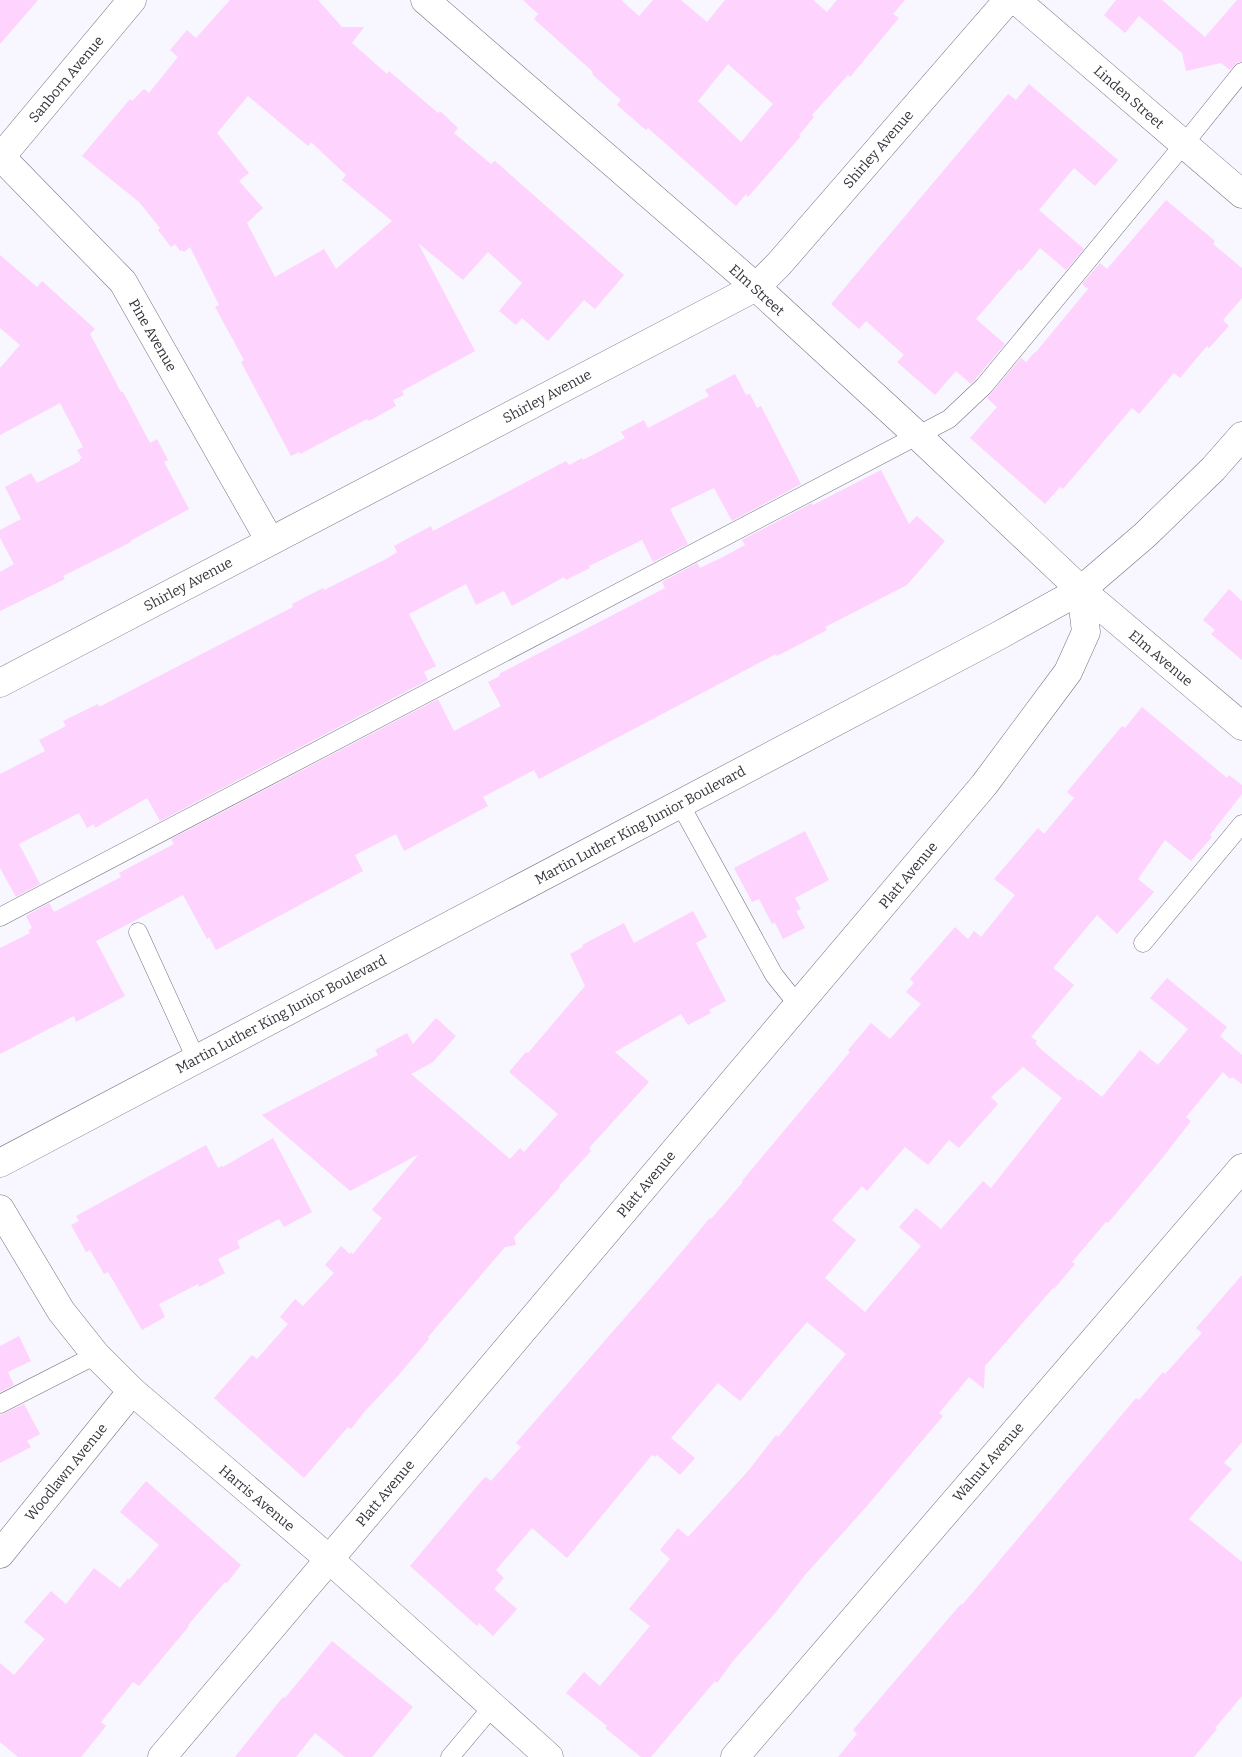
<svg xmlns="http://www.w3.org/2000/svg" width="1242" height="1757" viewBox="0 0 1242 1757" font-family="Bitter,serif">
  <rect width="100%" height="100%" fill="#f8f6ff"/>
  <g fill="#fed3fd" fill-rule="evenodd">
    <path d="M0 0H38L0 44Z"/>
    <path d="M230 0H318L342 27H364L352 43 387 74 389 71 438 113 440 111 458 128 454 133 491 164 495 161 624 275 595 309 584 300 548 341 522 318 516 325 499 311 522 283 488 252 463 280 418 243 475 351 402 391 404 395 393 400 396 406 369 421 367 419 300 454 299 452 291 456 241 362 244 360 215 307 219 305 190 247 184 252 182 250 180 251 175 244 171 247 158 230 160 228 139 202 82 156 130 99 132 101 144 89 149 93 178 57 170 50 187 30 196 38ZM248 96 308 146 311 142 346 175 342 180 392 221 336 269 324 249 275 277 247 223 263 208 239 181 249 173 217 133Z"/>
    <path d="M523 0H621L639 16 653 0H681L707 22 725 0H813L827 12 837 0H905L893 14 899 18 850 77 848 75 812 115 814 117 799 135 801 136 748 197 746 194 736 206 648 128 646 130 617 105 621 100 593 75 592 71 534 19 538 14ZM728 64 773 104 741 142 698 101Z"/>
    <path d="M1116 0H1162L1205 37 1237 0H1242V62H1238L1230 70 1221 63 1186 71 1182 53 1139 16 1125 33 1104 15Z"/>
    <path d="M1029 84 1118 160 1095 186 1074 168 1039 210 1084 249 1066 270 1040 248 1021 271 1019 269 976 319 1005 344 971 384 956 371 935 395 897 362 904 355 866 321 859 329 831 304 1008 94 1016 100Z"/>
    <path d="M1166 200 1215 241 1213 244 1242 268V298L1223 320 1229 326 1209 348 1207 346 1180 378 1174 373 1139 414 1132 408 1063 489 1060 487 1045 504 970 438 997 407 987 398 1021 358 1026 362 1035 352H1036L1088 289 1082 284 1100 263 1107 269Z"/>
    <path d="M0 255 37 287 42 281 95 329 90 334 121 392H123L150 443 157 439 168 460 164 462 189 509 130 541 131 542 63 576 65 579 0 611V572L14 564 0 538V530L21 519 5 487 31 473 37 483 80 461V459L82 458 77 450 83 447 60 403 0 435V368L20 345 0 328Z"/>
    <path d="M735 374 746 395 750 394 757 408 761 406 801 484 732 521 714 488 670 509 688 544 653 562 642 540 589 566 590 568 566 580 564 577 512 606 504 591 476 605 466 584 409 614 436 666 424 672 428 680 160 821 147 798 95 828 94 824 87 828 79 813 19 844 40 884 16 897 0 868V774L45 751 39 740 66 726 63 721 98 704 99 707 293 607 292 604 323 588 324 590 386 559 397 552 394 546 431 526 433 531 566 461 569 465 582 458 583 460 625 438 621 432 644 420 648 428 709 396 705 390Z"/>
    <path d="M881 470 909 524 917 516 945 541 907 585 825 627 827 630 777 656 776 654 539 779 534 770 483 797 488 806 404 851 396 834 355 855 363 871 216 950 209 937 207 939 183 895 96 941 125 996 76 1022 74 1016 0 1054V948L30 933 28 930 32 928 26 916 49 903 54 912 121 877 119 873 174 844 171 839 438 699 454 731 501 706 488 682 500 676 499 674 665 588 662 582 697 563 700 568 723 557 745 545 742 540 812 503 813 505Z"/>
    <path d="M1229 589 1242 601V660L1211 634 1215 630 1203 620Z"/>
    <path d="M1142 707 1227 778 1229 775 1242 785V794L1210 835 1212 837 1191 861 1165 840 1138 879 1154 892 1117 934 1097 915 1053 968 1074 985 1031 1037 1037 1041 1035 1043 1042 1050 1079 1081 1080 1079 1102 1097 1140 1050 1158 1065 1188 1029 1150 998 1167 978 1227 1027 1220 1036 1242 1055V1084L1232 1077 1230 1079 1223 1072 1186 1117 1191 1121 1160 1161 1108 1223 1106 1222 1072 1262 1075 1264 1054 1289 1053 1288 985 1366 984 1389 969 1377 939 1413 943 1416 866 1507 805 1575 776 1612 733 1661 717 1683 715 1681 651 1757H641L605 1728 607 1726 566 1693 584 1672 600 1686 650 1626 629 1609 670 1559 660 1550 678 1528 688 1537 749 1470 776 1435 778 1437 846 1354 807 1322 740 1401 718 1383 671 1438 695 1458 680 1475 657 1455 655 1457 652 1455 567 1558 532 1528 496 1570 504 1578 494 1589 517 1609 493 1636 479 1623 477 1626 410 1566 483 1479 486 1477 491 1481 521 1447 516 1443 668 1268 710 1218 711 1219 743 1182 742 1181 850 1052 848 1050 871 1023 890 1039 921 1004 906 992 914 983 910 979 955 927 968 939 974 931 981 937 1015 895 994 879 1038 828 1044 834 1074 798 1067 792 1122 726 1125 728ZM1023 1067 1062 1098 991 1188 983 1181 941 1229 916 1208 899 1227 921 1246 865 1312 825 1278 856 1240 832 1220 862 1186 867 1191 905 1147 928 1165 949 1140 959 1148 998 1104 991 1097Z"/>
    <path d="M805 831 829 880 795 898 801 909 796 911 805 928 783 939 775 923 772 924 759 899 752 902 734 868Z"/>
    <path d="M693 911 707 937 696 943 726 1001 709 1010 711 1013 688 1025 681 1014 615 1052 649 1082 589 1148 591 1151 559 1186 560 1187 541 1208 514 1237 516 1245 505 1247 428 1337 429 1339 397 1377 365 1411 351 1429 348 1427 304 1478 214 1398 252 1355 257 1359 288 1324 280 1317 295 1299 303 1306 334 1273 325 1265 341 1246 350 1254 351 1252 353 1254 382 1218 372 1210 419 1154 350 1191 262 1115 378 1055 375 1050 407 1033 413 1044 436 1018 456 1036 433 1062 411 1074 510 1159 520 1148 524 1152 558 1114 509 1072 526 1052 528 1053 585 986 570 954 583 947 582 945 624 923 634 943Z"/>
    <path d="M273 1138 312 1212 284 1227 279 1219 237 1241 240 1248 218 1259 225 1273 199 1287 198 1284 159 1304 165 1317 142 1330 108 1272 104 1274 90 1250 86 1252 71 1225 79 1221 76 1216 206 1145 218 1168 222 1166 223 1167Z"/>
    <path d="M1242 1275V1442L1224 1463 1232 1469 1189 1519 1242 1562V1696L1215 1728 1217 1729 1194 1757H838L857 1734 853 1730 961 1604 962 1605 1136 1398 1139 1400 1163 1372 1165 1374 1202 1333 1196 1328Z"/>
    <path d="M19 1336 31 1361 8 1372 14 1385 0 1392V1346Z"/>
    <path d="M24 1404 40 1434 27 1441 31 1447 0 1463V1415Z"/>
    <path d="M146 1481 241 1565 227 1583 225 1582 188 1625 189 1626 139 1686 133 1682 101 1722 106 1726 81 1757H18L0 1742V1663L14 1675 45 1639 24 1622 51 1591 66 1604 94 1568 120 1588 128 1578 129 1580 159 1545 120 1512Z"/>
    <path d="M332 1641 413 1707 372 1757H345L315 1733 296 1757H235L283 1697 285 1698Z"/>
  </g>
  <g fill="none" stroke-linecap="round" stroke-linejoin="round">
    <defs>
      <g id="lane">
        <path d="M680 804 774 975 798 1005"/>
        <path d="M0 917 949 419 984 386 1184 144 1242 72"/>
        <path d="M138 932 196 1059"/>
        <path d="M1143 943 1242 824"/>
        <path d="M0 1404 96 1355"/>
        <path d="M450 1757 492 1707"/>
      </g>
      <g id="street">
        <path d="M425 0 756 287 918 436 1081 590 1242 726"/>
        <path d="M1016 0 1242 194"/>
        <path d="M0 156 123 282 270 541"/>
        <path d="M0 158 132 0"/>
        <path d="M0 683 756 287 779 264 1008 0"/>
        <path d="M0 1554 132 1391"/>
        <path d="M162 1757 984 785 1068 672 1086 632 1081 590"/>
        <path d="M735 1757 1242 1168"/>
      </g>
      <g id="secondary">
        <path d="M0 1163 998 636 1081 590 1145 535 1213 469 1242 436"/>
        <path d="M0 1209 61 1311 96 1355 132 1391 329 1559 549 1757"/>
      </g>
    </defs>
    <use href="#lane" stroke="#757280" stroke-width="19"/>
    <use href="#street" stroke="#757280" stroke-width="29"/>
    <use href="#secondary" stroke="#757280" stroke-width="29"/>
    <use href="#lane" stroke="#fff" stroke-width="18"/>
    <use href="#street" stroke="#fff" stroke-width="28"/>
    <use href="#secondary" stroke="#fff" stroke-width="28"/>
  </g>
  <g text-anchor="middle" stroke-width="5" stroke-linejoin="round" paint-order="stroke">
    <g font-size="14" fill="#343339" stroke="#fff">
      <text transform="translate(66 79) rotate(-50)" y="5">Sanborn Avenue</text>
      <text transform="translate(1129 97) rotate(41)" y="5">Linden Street</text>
      <text transform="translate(878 149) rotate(-49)" y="5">Shirley Avenue</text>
      <text transform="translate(757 290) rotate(42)" y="5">Elm Street</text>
      <text transform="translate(153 335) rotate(60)" y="5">Pine Avenue</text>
      <text transform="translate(547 396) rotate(-28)" y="5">Shirley Avenue</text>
      <text transform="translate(188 584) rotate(-28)" y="5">Shirley Avenue</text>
      <text transform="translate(1161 658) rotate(40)" y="5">Elm Avenue</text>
      <text transform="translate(640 825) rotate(-28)" y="5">Martin Luther King Junior Boulevard</text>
      <text transform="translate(908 875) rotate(-50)" y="5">Platt Avenue</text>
      <text transform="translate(281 1014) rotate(-28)" y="5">Martin Luther King Junior Boulevard</text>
      <text transform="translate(646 1184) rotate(-50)" y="5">Platt Avenue</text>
      <text transform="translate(988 1462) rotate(-49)" y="5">Walnut Avenue</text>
      <text transform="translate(66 1472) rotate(-51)" y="5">Woodlawn Avenue</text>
      <text transform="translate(385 1493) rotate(-50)" y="5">Platt Avenue</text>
      <text transform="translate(257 1498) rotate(40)" y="5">Harris Avenue</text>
    </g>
  </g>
</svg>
